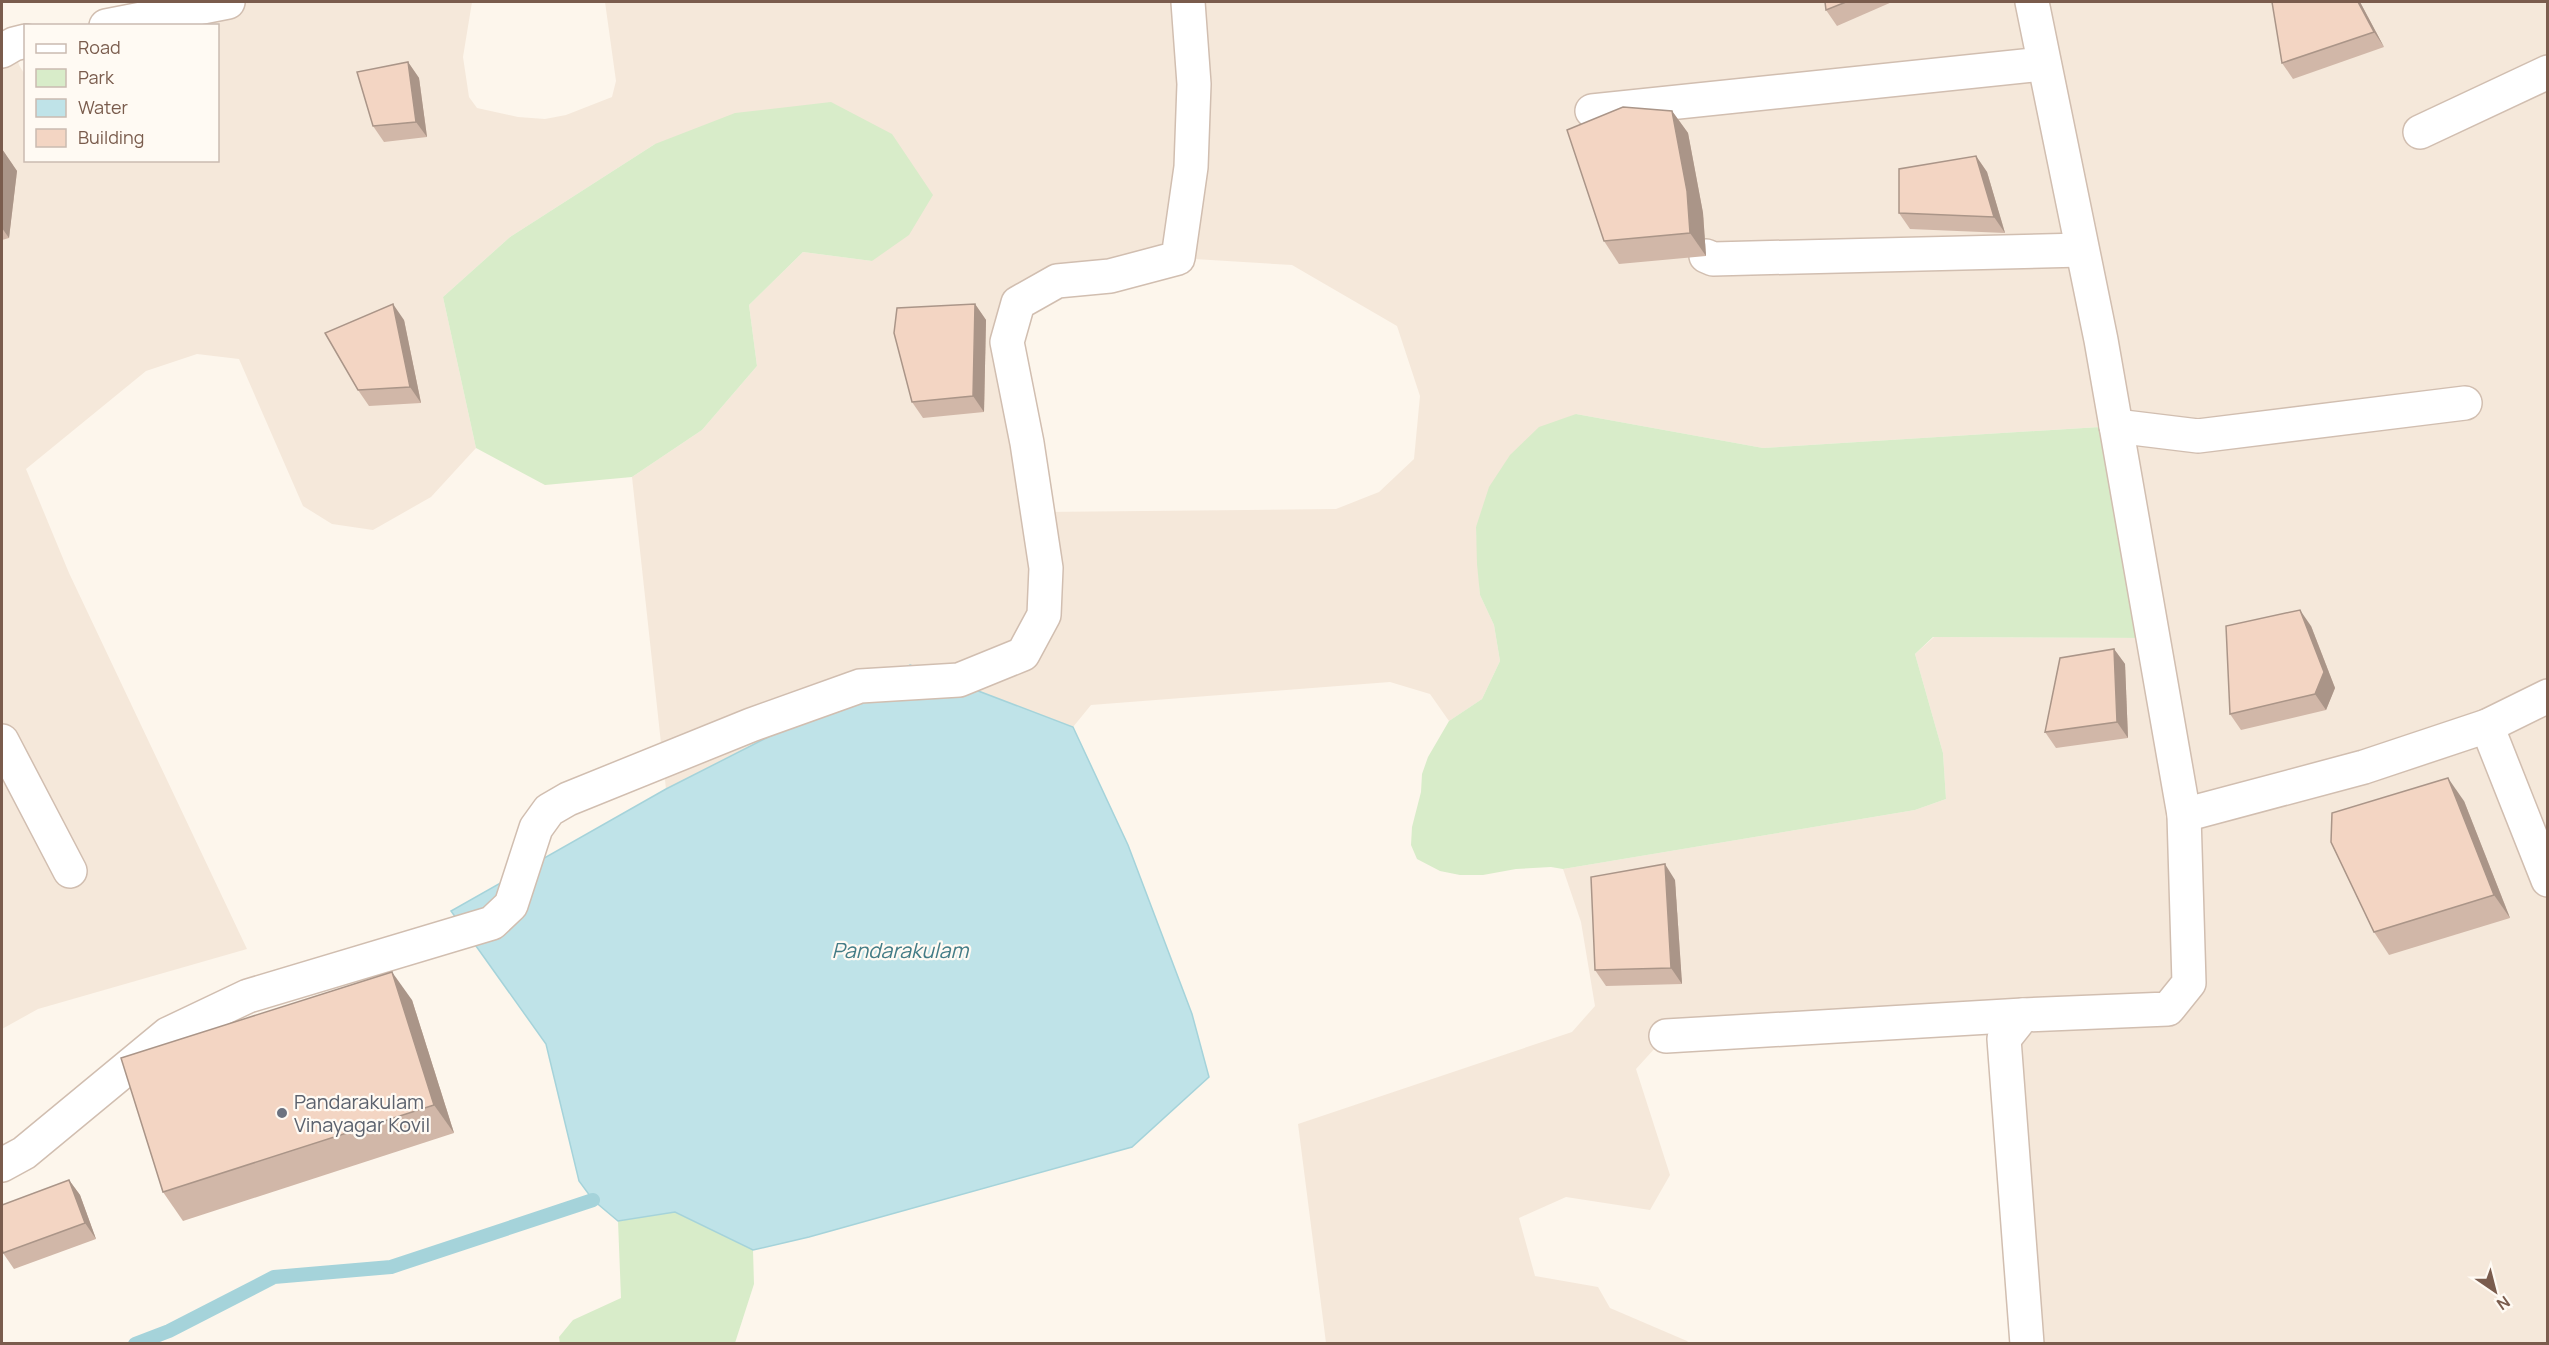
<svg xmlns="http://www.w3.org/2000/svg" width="2549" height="1345" viewBox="0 0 2549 1345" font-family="Manrope,sans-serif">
  <rect width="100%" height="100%" fill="#fdf6ec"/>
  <path fill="#f5e8da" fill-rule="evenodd" d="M228 2H472L463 57 469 97 477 108 518 117 545 119 566 115 612 97 616 81 605 2H2547V1343H2027L2011 1116 2021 1017 1666 1036 1636 1069 1670 1175 1650 1210 1566 1197 1519 1218 1535 1276 1598 1287 1610 1308 1687 1341 1689 1343H1326L1298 1124 1572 1032 1595 1006 1581 922 1563 869 1915 810 1946 799 1943 753 1915 654 1934 637 2152 638 2115 426 1763 448 1576 414 1476 527 1480 595 1494 625 1500 661 1482 699 1449 721 1430 694 1390 682 1091 705 1073 727 910 665 666 789 632 477 702 430 757 366 749 305 803 252 872 261 655 144 510 237 443 297 476 448 431 497 373 530 332 524 303 506 239 359 197 354 146 371 26 469 69 573 247 949 38 1009 2 1029V51L14 44 19 65 25 75 26 160H218V26L106 25ZM1178 258 1292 265 1397 326 1420 396 1414 459 1379 492 1336 509 1043 512 1018 304Z"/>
  <g fill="#d8ecc9">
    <path d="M831 102 892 134 933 195 909 235 872 261 803 252 749 305 757 366 702 430 632 477 545 485 476 448 443 297 510 237 655 144 735 113Z"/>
    <path d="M1576 414 1763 448 2116 426 2152 638 1933 637 1915 654 1943 753 1946 799 1915 810 1563 869 1551 867 1516 869 1483 875H1460L1440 871 1417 859 1411 845 1412 827 1421 792 1422 774 1428 757 1449 721 1482 699 1500 661 1494 625 1480 595 1477 564 1476 527 1489 487 1510 455 1539 427Z"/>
    <path d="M675 1212 753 1250 754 1284 735 1343 560 1344 559 1337 573 1320 621 1298 618 1221Z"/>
  </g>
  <path fill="#bfe3e8" stroke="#a5d3da" stroke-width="1.5" d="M910 665 1073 727 1128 845 1192 1014 1209 1077 1132 1147 809 1237 753 1250 675 1212 618 1221 593 1200 579 1181 546 1044 451 911 666 789Z"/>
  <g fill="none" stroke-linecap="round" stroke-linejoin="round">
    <path stroke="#a5d3da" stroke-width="14" d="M135 1344 169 1331 274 1277 391 1267 593 1200"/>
    <defs>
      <g id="minor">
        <path d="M106 26 228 2"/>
        <path d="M2 51 14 44 26 41"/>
        <path d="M1592 111 2043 64"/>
        <path d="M2420 132 2548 72"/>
        <path d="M1706 256 1713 259 2082 250"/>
        <path d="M2116 426 2198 436 2465 403"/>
        <path d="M2487 726 2548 880"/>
        <path d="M2 741 70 871"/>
        <path d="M2184 815 2364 767 2487 726 2548 696"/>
        <path d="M1666 1036 2023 1015"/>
        <path d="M2 1165 24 1153 168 1034 248 996 492 923 511 905 536 828 549 810 568 799 751 725 860 686 959 680 1023 654 1044 615 1046 568 1027 443 1007 342 1018 303 1057 281 1110 276 1178 258 1191 167 1194 84 1188 2"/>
        <path d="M2027 1344 2004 1039 2023 1015 2168 1009 2189 983 2184 815 2101 340 2032 2"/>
      </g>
    </defs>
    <use href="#minor" stroke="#d1beb0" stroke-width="36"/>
    <use href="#minor" stroke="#fff" stroke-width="33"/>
  </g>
  <g fill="#d1b7a8">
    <path d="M1825 2H1892L1837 26 1826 10Z"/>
    <path d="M2360 2 2384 47 2293 79 2282 63Z"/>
    <path d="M408 62 419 78 427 137 384 142 373 126Z"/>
    <path d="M1672 111 1688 133 1703 213 1706 256 1619 264 1604 241Z"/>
    <path d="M2 149 17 171 9 238 2 240Z"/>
    <path d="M1976 156 1987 172 2005 233 1910 229 1899 213Z"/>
    <path d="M975 304 986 320 984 412 923 418 912 402Z"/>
    <path d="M404 320 421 403 369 406 358 390Z"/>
    <path d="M2311 626 2335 688 2326 710 2241 730 2230 714Z"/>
    <path d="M2114 649 2125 664 2128 738 2056 748 2045 732Z"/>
    <path d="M2464 801 2510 918 2389 955 2374 932Z"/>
    <path d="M1675 880 1682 984 1606 986 1595 970Z"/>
    <path d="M412 1000 454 1133 183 1221 163 1192Z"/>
    <path d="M69 1180 80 1195 96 1239 14 1269 3 1253Z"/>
  </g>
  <g fill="#aa9588">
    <path d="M2358 2H2360L2384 47 2374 32Z"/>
    <path d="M408 62 419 78 427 137 416 122Z"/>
    <path d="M1672 111 1688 133 1703 213 1706 256 1690 233Z"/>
    <path d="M2 149 17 171 9 238 2 228Z"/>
    <path d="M1976 156 1987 172 2005 233 1994 217Z"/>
    <path d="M393 304 404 320 421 403 410 387Z"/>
    <path d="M975 304 986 320 984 412 973 396Z"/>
    <path d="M2300 610 2311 626 2335 688 2326 710 2315 694Z"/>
    <path d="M2114 649 2125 664 2128 738 2117 722Z"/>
    <path d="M2448 778 2464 801 2510 918 2494 895Z"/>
    <path d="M1665 864 1675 880 1682 984 1671 968Z"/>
    <path d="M392 972 412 1000 454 1133 434 1105Z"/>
    <path d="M69 1180 80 1195 96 1239 85 1223Z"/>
  </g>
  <g fill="#f3d5c3" stroke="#aa9588" stroke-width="1.5">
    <path d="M1825 2H1846L1826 10Z"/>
    <path d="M2272 2H2358L2374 32 2282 63Z"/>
    <path d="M408 62 416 122 373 126 357 72Z"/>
    <path d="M1623 107 1672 111 1687 191 1690 233 1604 241 1567 130Z"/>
    <path d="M1976 156 1994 217 1899 213V169Z"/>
    <path d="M393 304 410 387 358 390 325 333Z"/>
    <path d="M975 304 973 396 912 402 894 333 897 308Z"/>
    <path d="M2300 610 2324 672 2315 694 2230 714 2226 626Z"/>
    <path d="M2114 649 2117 722 2045 732 2060 658Z"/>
    <path d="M2448 778 2494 895 2374 932 2331 842 2332 813Z"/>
    <path d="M1665 864 1671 968 1595 970 1591 877Z"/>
    <path d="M392 972 434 1105 163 1192 121 1058Z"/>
    <path d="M69 1180 85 1223 3 1253 2 1249V1205Z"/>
  </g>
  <circle fill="#6b7280" stroke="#fffaf3" stroke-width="2" cx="282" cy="1113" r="6"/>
  <g text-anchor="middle" stroke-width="4.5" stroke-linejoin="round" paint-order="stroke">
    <g font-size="20" fill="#5b616d" stroke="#fffaf3" text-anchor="start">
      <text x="294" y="1109">Pandarakulam<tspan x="294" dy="23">Vinayagar Kovil</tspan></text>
    </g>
    <g font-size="21" font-style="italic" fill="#437c86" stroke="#fffaf3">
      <text x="900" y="958">Pandarakulam</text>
    </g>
  </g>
  <rect width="2549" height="1345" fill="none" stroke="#7a5c4d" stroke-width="6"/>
  <rect x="24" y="24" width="195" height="138" fill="#fffaf3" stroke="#cabbb1" stroke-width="1.5"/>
  <rect x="36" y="44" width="30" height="9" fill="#ffffff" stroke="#cabbb1" stroke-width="1.5"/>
  <text x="78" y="54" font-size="18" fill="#7a5c4d">Road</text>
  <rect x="36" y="69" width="30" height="18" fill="#d8ecc9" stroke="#cabbb1" stroke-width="1.5"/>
  <text x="78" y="84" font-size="18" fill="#7a5c4d">Park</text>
  <rect x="36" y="99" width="30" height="18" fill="#bfe3e8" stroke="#cabbb1" stroke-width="1.5"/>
  <text x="78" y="114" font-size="18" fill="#7a5c4d">Water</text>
  <rect x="36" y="129" width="30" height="18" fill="#f3d5c3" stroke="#cabbb1" stroke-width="1.5"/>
  <text x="78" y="144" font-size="18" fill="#7a5c4d">Building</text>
  <g transform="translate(2495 1291) rotate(145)" stroke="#fffaf3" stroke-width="4.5" paint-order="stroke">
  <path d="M0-4.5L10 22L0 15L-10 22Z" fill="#7a5c4d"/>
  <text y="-9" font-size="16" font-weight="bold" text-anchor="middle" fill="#7a5c4d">N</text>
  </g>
</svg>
